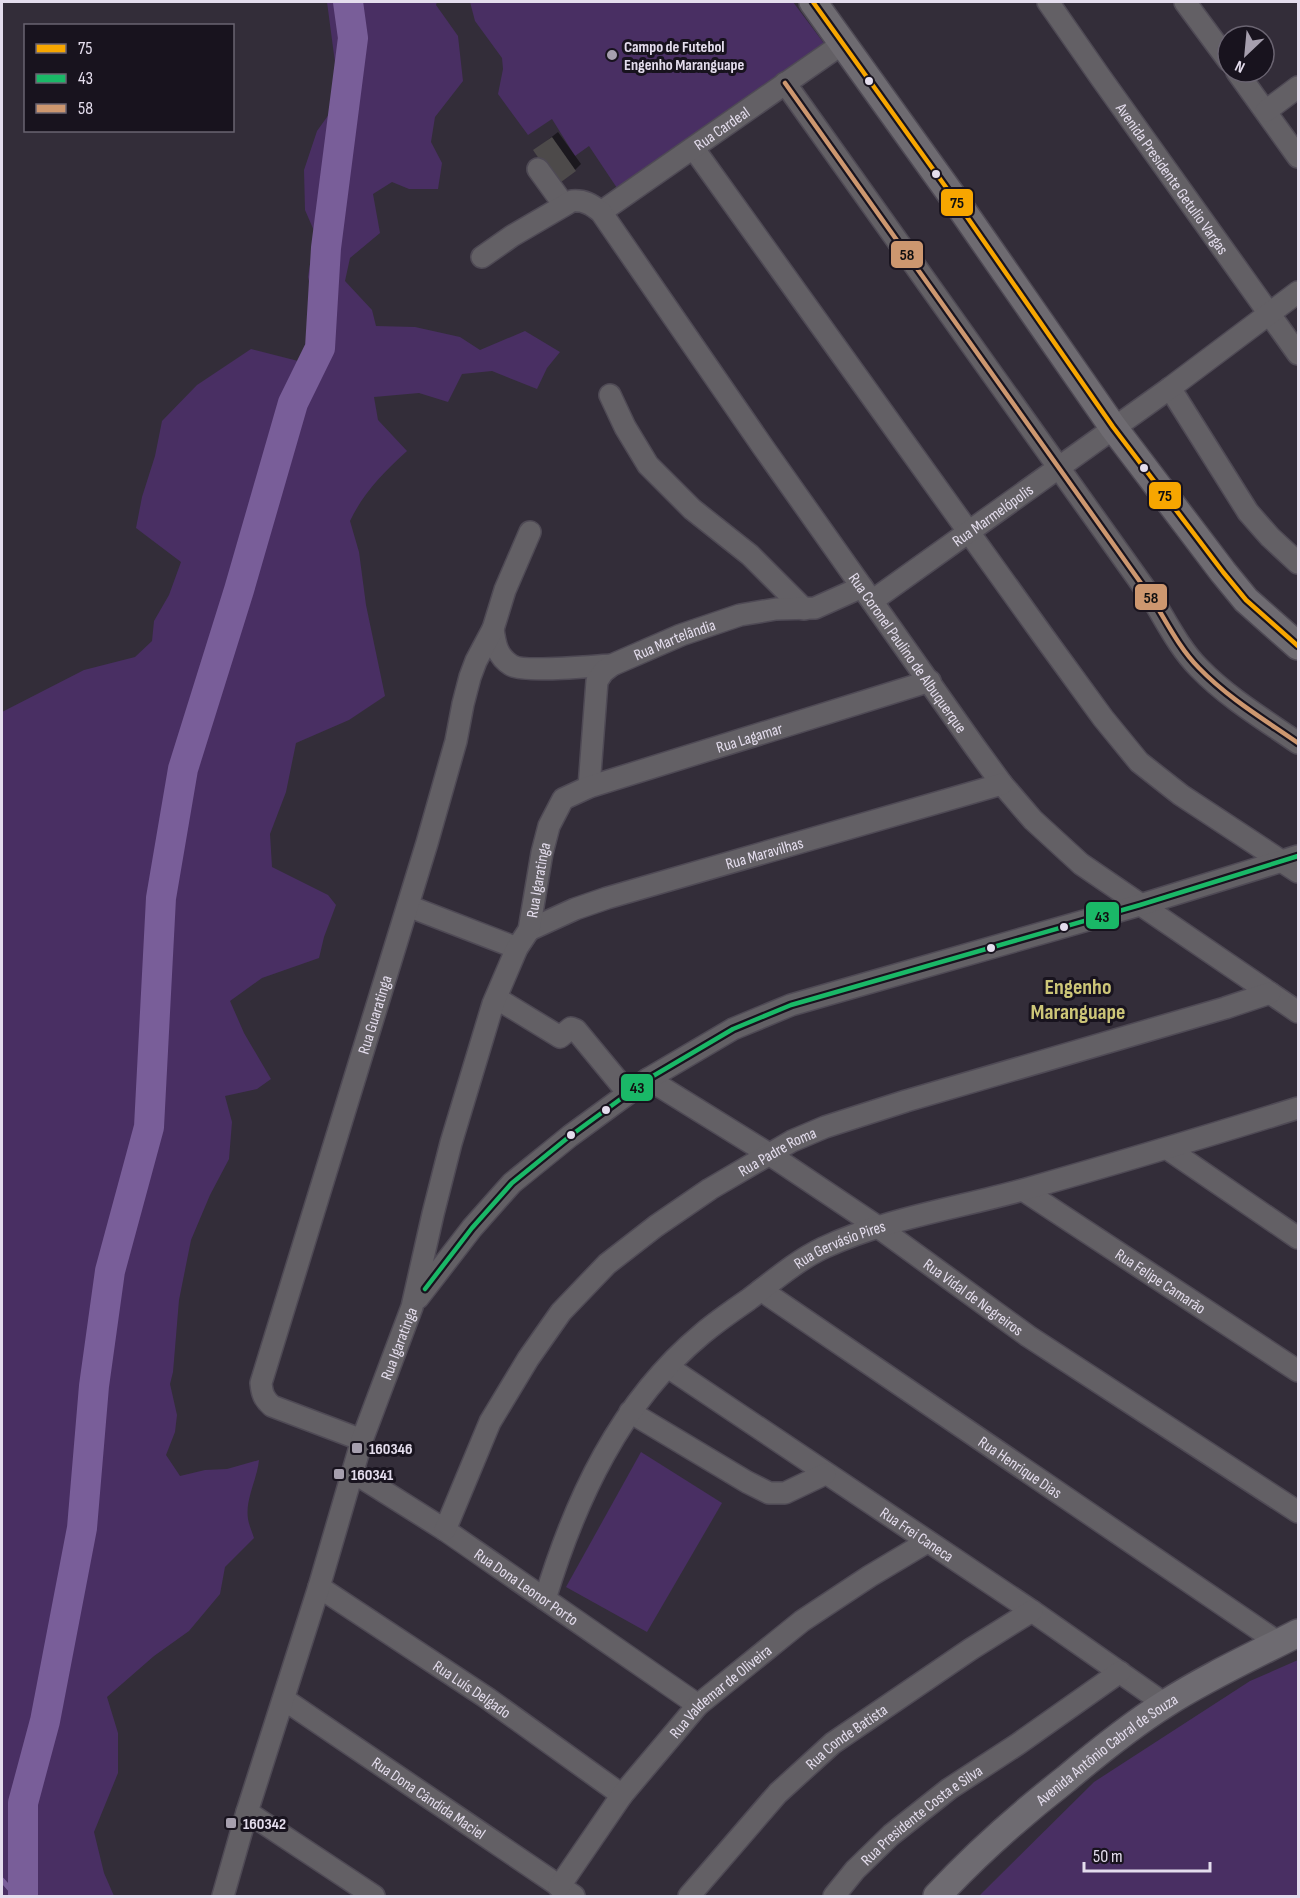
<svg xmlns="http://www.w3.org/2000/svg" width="1300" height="1898" viewBox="0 0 1300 1898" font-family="'Sofia Sans Condensed',sans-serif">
  <rect width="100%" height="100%" fill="#332d39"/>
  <g fill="#492f63">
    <path d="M327 2H437L436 5 458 36 463 81 435 117 431 142 442 163 438 189H409L392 182 373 194 380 233 350 258 345 281 372 310 376 326 415 327 460 337 480 350 525 331 560 352 547 368 537 389 492 371 462 374 448 402 419 393 374 397 378 420 407 451C383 473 364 492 350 521L359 552 366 605 385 696 349 720 296 743 286 792 270 834 272 867 328 895 336 905 324 937 319 958 262 978 230 1001 244 1033 271 1079 257 1089 225 1096 232 1122 229 1159 210 1195 191 1240 179 1300 173 1372 170 1384 177 1415 175 1432 166 1455 180 1476 205 1470 227 1469 259 1460C257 1480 245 1499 248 1519 249 1525 252 1532 254 1538L225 1567 220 1594 189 1631 154 1656 107 1697 118 1733V1773L94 1832 104 1873 114 1896H2V712L84 670 135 657 152 641 154 621 169 595 181 562 136 528 142 497 155 456 162 421 197 385 251 349 302 362 316 311 308 277 315 233 305 210 304 170 317 131 337 103 336 70Z"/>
    <path d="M470 2H793L826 46 619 191 589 146 575 156 552 119 528 135 498 94 503 69 502 58 475 21Z"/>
    <path d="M641 1452 722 1503 647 1632 566 1587Z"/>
    <path d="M1298 1660V1896H979L1094 1782 1250 1681Z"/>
  </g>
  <path fill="#0007" d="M558 132 581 164 575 170 535 150Z"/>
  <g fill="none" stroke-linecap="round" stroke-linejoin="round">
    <path stroke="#795e99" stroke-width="5" d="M2 1880 16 1896"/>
    <path stroke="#795e99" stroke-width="30" d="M23 1896V1803L45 1721 82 1528 94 1386 110 1271 149 1127 161 898 183 769 239 590 293 403 320 348 326 248 353 38 348 2"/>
  </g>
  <path fill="#4d4a4a" d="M552 137 576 171 557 185 533 150Z"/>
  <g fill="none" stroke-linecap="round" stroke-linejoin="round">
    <defs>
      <g id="minor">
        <path id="s1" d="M1048 2 1101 78 1298 354"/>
        <path d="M1185 2 1228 60"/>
        <path d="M1237 72 1298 157"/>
        <path d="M785 83 1153 600C1167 623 1180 649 1199 668 1228 698 1265 720 1298 743"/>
        <path d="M1266 111 1298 87"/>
        <path d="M694 149 1044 637 1103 718 1139 762 1181 795 1298 872"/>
        <path d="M538 169 564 205"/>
        <path id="s2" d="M601 212 842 44"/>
        <path id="s3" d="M482 257 512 236 572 201C584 200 591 204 601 212L763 447 975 747 1002 784 1033 820 1081 864 1298 1012"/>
        <path d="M1170 388 1248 512 1270 537 1298 563"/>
        <path d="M610 395 625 427 648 465 692 509 750 555 804 609"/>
        <path id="s4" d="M872 601 1170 388 1298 292"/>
        <path d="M493 629C495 644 497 656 511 665 523 673 593 666 612 665"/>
        <path id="s5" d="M589 787 597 681 603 672 612 665 681 635 740 615 776 609 815 608 862 587"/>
        <path d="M408 906 517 948"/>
        <path id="s6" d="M529 930 575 909 607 898 1002 784"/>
        <path d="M496 998 560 1037 571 1028 576 1030 628 1093"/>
        <path id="s7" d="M648 1079 769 1154 878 1227 1028 1336 1298 1512"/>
        <path d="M1168 1149 1298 1238"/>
        <path id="s8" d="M1023 1190 1298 1371"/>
        <path id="s9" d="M761 1290 1279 1643"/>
        <path d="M418 1298 472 1228 512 1183 570 1136 648 1079 733 1029 791 1005 1140 905 1298 856"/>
        <path id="s10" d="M668 1367 1032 1611 1165 1704"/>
        <path d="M630 1412 747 1482 769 1493H785L825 1474"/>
        <path id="s11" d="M362 1440 272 1406C264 1399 262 1394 261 1383L427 843 456 741 463 704 470 677 476 661 493 629 505 590 530 532"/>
        <path id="s12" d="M353 1472 445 1530 698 1705"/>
        <path id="s13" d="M445 1530 490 1422 528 1359 561 1312 607 1264 656 1226 710 1189 792 1141 825 1127 906 1101 1225 1008 1270 993"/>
        <path id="s14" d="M319 1587 487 1698 622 1795"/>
        <path id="s15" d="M545 1599C575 1500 620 1402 702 1334 716 1322 732 1311 748 1300 772 1282 796 1261 823 1248 887 1218 959 1208 1026 1189 1118 1163 1208 1136 1298 1108"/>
        <path id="s16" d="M285 1700 574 1896"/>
        <path d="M247 1812 374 1896"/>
        <path id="s17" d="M559 1887 622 1795 698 1705 802 1621 870 1576 927 1542"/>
        <path id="s18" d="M223 1896 247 1812 319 1587 362 1440 412 1307 433 1214 451 1143 493 1004 517 948 529 930 542 853 549 826 563 799 589 787 930 681"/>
        <path id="s19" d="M689 1896 778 1793 833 1743 971 1649 1032 1611"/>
        <path id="s20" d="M834 1896 855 1870 891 1835 949 1789 1018 1744 1120 1672"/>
      </g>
      <g id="major">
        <path d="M813 2 958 204 1113 427 1223 572 1246 600 1298 646"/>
        <path id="s21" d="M937 1896C977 1853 1020 1815 1066 1779 1098 1752 1130 1726 1165 1704 1207 1677 1253 1656 1298 1633"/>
      </g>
    </defs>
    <use href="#minor" stroke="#4f4a55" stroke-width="24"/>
    <use href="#major" stroke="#4f4a55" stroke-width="30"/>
    <use href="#minor" stroke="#636065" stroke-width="21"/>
    <use href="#major" stroke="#6e6b71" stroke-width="27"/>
    <defs>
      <path id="bus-1" d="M813 2 958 204 1113 427 1223 572 1246 600 1298 646"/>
      <path id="bus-2" d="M425 1289 472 1228 512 1183 570 1136 648 1079 733 1029 791 1005 1140 905 1298 856"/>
      <path id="bus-3" d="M785 83 1153 600C1167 623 1180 649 1199 668 1228 698 1265 720 1298 743"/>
    </defs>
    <use href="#bus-1" stroke="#18131e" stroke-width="9"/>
    <use href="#bus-2" stroke="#18131e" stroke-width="9"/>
    <use href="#bus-3" stroke="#18131e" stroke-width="9"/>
    <use href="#bus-1" stroke="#f7a600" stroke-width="4.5"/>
    <use href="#bus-2" stroke="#1ab867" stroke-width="4.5"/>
    <use href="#bus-3" stroke="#cd976f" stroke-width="4.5"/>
  </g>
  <g fill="#a69fae" stroke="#18131e" stroke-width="2">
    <circle cx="612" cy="55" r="6"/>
    <rect x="351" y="1442" width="12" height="12" rx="3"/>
    <rect x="333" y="1468" width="12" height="12" rx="3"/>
    <rect x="225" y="1817" width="12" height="12" rx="3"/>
  </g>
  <g fill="#e4dded" stroke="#18131e" stroke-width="2">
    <circle cx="869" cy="81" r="5"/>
    <circle cx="936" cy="174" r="5"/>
    <circle cx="1144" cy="468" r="5"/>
    <circle cx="1064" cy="927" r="5"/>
    <circle cx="991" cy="948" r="5"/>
    <circle cx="606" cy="1110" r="5"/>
    <circle cx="571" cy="1135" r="5"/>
  </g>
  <g text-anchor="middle" stroke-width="6" stroke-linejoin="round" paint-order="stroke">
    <g font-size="16" font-weight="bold" fill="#e4dded" stroke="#18131e" text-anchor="start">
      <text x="624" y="52">Campo de Futebol<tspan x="624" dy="18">Engenho Maranguape</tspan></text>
      <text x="369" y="1454">160346</text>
      <text x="351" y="1480">160341</text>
      <text x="243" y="1829">160342</text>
    </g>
    <g font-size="16" fill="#e4dded" stroke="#18131e">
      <text dy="6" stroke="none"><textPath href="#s2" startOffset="147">Rua Cardeal</textPath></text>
      <text dy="6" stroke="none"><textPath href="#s1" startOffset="216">Avenida Presidente Getulio Vargas</textPath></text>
      <text dy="6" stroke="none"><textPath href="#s4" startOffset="148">Rua Marmelópolis</textPath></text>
      <text dy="6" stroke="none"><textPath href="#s5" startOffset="196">Rua Martelândia</textPath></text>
      <text dy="6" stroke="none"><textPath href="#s3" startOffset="675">Rua Coronel Paulino de Albuquerque</textPath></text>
      <text dy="6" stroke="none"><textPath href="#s18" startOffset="1348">Rua Lagamar</textPath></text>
      <text dy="6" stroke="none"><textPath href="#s6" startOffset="248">Rua Maravilhas</textPath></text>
      <text dy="6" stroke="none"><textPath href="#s18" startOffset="1066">Rua Igaratinga</textPath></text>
      <text dy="6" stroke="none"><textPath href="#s11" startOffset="508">Rua Guaratinga</textPath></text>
      <text dy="6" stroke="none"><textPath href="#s13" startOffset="519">Rua Padre Roma</textPath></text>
      <text dy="6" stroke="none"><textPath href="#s15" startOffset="478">Rua Gervásio Pires</textPath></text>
      <text dy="6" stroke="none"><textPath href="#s8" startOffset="165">Rua Felipe Camarão</textPath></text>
      <text dy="6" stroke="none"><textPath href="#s7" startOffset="392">Rua Vidal de Negreiros</textPath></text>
      <text dy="6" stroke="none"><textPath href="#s18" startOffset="580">Rua Igaratinga</textPath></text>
      <text dy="6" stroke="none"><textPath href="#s9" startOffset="314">Rua Henrique Dias</textPath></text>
      <text dy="6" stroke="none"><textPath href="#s10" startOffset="300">Rua Frei Caneca</textPath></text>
      <text dy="6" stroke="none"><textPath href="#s12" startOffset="208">Rua Dona Leonor Porto</textPath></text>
      <text dy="6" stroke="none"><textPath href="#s14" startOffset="184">Rua Luís Delgado</textPath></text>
      <text dy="6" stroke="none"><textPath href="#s17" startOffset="255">Rua Valdemar de Oliveira</textPath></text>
      <text dy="6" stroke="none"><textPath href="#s19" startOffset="225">Rua Conde Batista</textPath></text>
      <text dy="6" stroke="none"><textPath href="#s21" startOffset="225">Avenida Antônio Cabral de Souza</textPath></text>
      <text dy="6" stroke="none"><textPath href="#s16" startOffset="174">Rua Dona Cândida Maciel</textPath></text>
      <text dy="6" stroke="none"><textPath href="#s20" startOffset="120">Rua Presidente Costa e Silva</textPath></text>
    </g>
    <g font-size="22" font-weight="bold" fill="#cdc678" stroke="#18131e">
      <text x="1078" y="994">Engenho<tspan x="1078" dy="25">Maranguape</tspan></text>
    </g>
  </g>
  <g stroke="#18131e" stroke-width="2">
    <rect x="940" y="188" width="34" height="29" rx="6" fill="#f7a600"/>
    <rect x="890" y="240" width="34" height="29" rx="6" fill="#cd976f"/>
    <rect x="1148" y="481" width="34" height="29" rx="6" fill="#f7a600"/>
    <rect x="1134" y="583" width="34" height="28" rx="6" fill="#cd976f"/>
    <rect x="1085" y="901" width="35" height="29" rx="6" fill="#1ab867"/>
    <rect x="620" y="1073" width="34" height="29" rx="6" fill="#1ab867"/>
  </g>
  <g font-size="16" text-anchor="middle" font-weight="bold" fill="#111">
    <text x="957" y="208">75</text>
    <text x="907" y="260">58</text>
    <text x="1165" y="501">75</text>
    <text x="1151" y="603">58</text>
    <text x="1102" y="922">43</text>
    <text x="637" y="1093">43</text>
  </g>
  <rect width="1300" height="1898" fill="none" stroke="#e4dded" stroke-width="6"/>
  <rect x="24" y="24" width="210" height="108" fill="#18131e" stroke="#6a6471" stroke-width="1.5"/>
  <rect x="36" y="44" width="30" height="9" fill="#f7a600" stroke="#6a6471" stroke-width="1.5"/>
  <text x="78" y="54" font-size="18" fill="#e4dded">75</text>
  <rect x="36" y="74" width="30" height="9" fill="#1ab867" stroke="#6a6471" stroke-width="1.5"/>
  <text x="78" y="84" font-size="18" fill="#e4dded">43</text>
  <rect x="36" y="104" width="30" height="9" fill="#cd976f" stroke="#6a6471" stroke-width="1.5"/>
  <text x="78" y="114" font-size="18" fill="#e4dded">58</text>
  <g transform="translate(1246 54) rotate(206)"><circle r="28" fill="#18131e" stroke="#6a6471" stroke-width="1.5"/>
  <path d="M0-4.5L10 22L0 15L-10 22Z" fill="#a69fae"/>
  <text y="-9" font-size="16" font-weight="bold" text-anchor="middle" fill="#e4dded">N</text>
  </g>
  <path d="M1084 1862v9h126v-9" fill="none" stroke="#e4dded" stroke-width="3"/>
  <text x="1093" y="1862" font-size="18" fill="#e4dded" stroke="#18131e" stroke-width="4.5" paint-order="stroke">50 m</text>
</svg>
